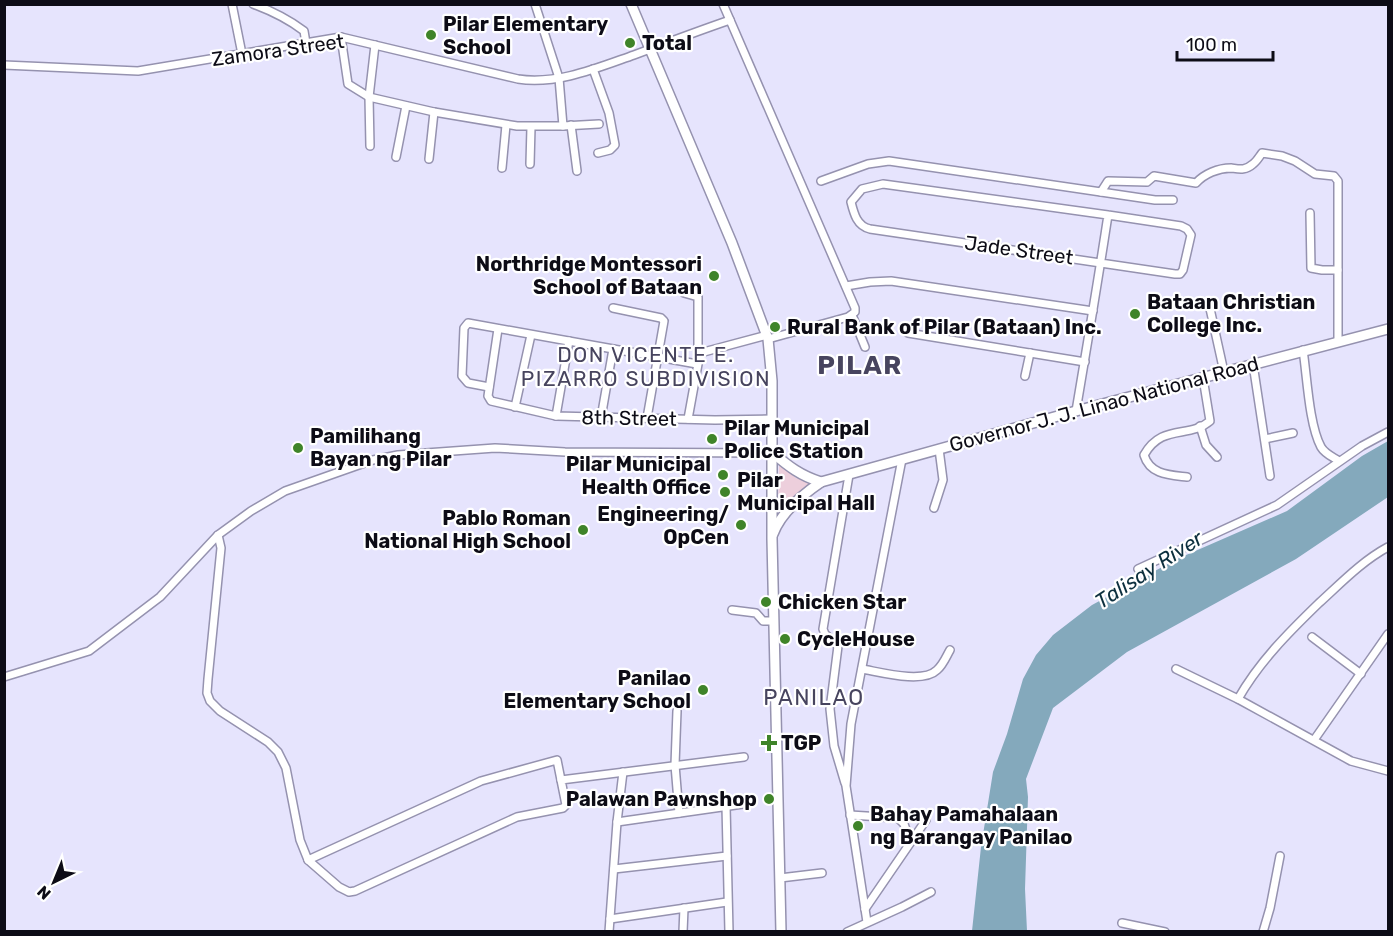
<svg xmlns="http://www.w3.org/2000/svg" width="1393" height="936" viewBox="0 0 1393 936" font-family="Rubik,sans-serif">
  <rect width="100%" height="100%" fill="#e6e4fd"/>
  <path fill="#edcfdc" d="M779 462 796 478 815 483 783 510 778 509Z"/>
  <path fill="#84a9bc" d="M1388 441V497L1296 559 1127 652 1053 708 1026 779 1028 797 1025 889 1027 931H972L981 847 993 772 1007 734 1023 679 1036 655 1053 635 1092 605 1177 559 1287 511 1362 456Z"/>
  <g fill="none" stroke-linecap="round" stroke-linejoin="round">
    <defs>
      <g id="minor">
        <path d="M232 4 242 54"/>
        <path d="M253 4C272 11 287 18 304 31L306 43"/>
        <path d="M535 4 559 78 563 126 599 124"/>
        <path d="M723 4 855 308V312L848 317 768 339"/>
        <path d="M341 37 348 84 369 97 434 112 517 126H563"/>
        <path d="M4 65 138 71 341 37 518 79C557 85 597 68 634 55 666 43 698 31 730 20"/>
        <path d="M593 69 609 113 615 145 610 150 598 153"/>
        <path d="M571 125 577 171"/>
        <path d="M370 146 369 97 375 45"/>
        <path d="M396 157 406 106"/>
        <path d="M429 159 434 112"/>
        <path d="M530 164 531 127"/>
        <path d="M502 168 506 125"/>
        <path d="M821 181 868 164 889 161 1101 192 1108 181 1147 182 1154 176 1196 183C1204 174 1218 168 1231 168 1239 169 1245 171 1253 164 1257 161 1259 157 1262 153L1282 156 1295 161 1315 174 1334 176 1338 181V341"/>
        <path d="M1101 192 1155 200H1173"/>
        <path d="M1310 213 1311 268 1322 270H1338"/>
        <path d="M846 286 870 282 891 281 1093 311"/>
        <path d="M684 293 698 297V345L700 353 688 419"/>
        <path d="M1209 304 1224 372"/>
        <path d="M613 308 661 318 664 321 647 418"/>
        <path d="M852 315 865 347"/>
        <path d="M498 329 488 396 491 401 556 416 715 420 772 419"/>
        <path d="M908 333 1085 362"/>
        <path d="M1303 350C1307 376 1309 425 1321 447 1325 454 1333 457 1339 461"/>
        <path d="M700 353 767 335"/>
        <path d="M1253 364 1270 476"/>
        <path d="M1025 376 1030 353"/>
        <path d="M489 387 468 383 462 376 464 328 468 323 697 364"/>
        <path d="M515 407 531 335"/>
        <path d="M1076 411C1087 346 1098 281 1108 215L883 184 862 189 851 202C854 214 857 226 870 229L1175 274H1180L1183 270 1191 235 1187 229 1181 226 1108 215"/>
        <path d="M556 416 569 341"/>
        <path d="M601 418 613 349"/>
        <path d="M1200 426 1206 445 1217 457"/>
        <path d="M1265 439 1293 433"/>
        <path d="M1187 477C1170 475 1150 475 1144 455 1162 423 1189 439 1210 421L1203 378"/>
        <path d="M934 508 943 480 939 449"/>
        <path d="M218 535 221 548 208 679 207 693 210 701 220 711 268 742 278 752 286 768 300 840 308 860 339 887 349 892 355 891 517 817 563 808 566 805 561 780 744 757"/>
        <path d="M1138 569 1277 505 1362 446 1388 432"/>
        <path d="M732 610 756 613 763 621H773"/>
        <path d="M1312 637 1361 674"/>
        <path d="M862 669C880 672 923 684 937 670 943 665 946 657 950 650"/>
        <path d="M1176 669 1238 699 1351 761 1388 771"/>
        <path d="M4 677 89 651 160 597 218 535 251 511 285 491 373 460 398 455 495 448 565 452 773 453"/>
        <path d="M1238 699C1259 662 1288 633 1319 603 1341 583 1362 561 1388 547"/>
        <path d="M677 711 675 765 679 813"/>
        <path d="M1314 740 1388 634"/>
        <path d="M845 783 834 746 830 709 838 646 825 634 823 629 849 475"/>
        <path d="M726 806 729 932"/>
        <path d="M850 815 898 818 904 824 910 841"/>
        <path d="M617 822 743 804"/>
        <path d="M308 860 481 781 557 760 561 780"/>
        <path d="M614 869 727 856"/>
        <path d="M780 878 822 873"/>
        <path d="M865 909 926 820"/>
        <path d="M610 919 727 902"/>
        <path d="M867 922 846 786 851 724 902 459"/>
        <path d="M1122 923 1165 932"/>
        <path d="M609 932 617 822 623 772"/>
        <path d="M683 932 684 908"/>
        <path d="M847 932 902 907 931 892"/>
        <path d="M1263 932 1270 908 1280 856"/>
      </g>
      <g id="major">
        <path d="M631 4 732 243 768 339 772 381V539L781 932"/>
        <path d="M773 453C788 466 801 476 821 482"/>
        <path d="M773 534C781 512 802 495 821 482L1076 411 1388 329"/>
      </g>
    </defs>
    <use href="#minor" stroke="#9592af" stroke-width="10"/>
    <use href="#major" stroke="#9592af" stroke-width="12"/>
    <use href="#minor" stroke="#fff" stroke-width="7"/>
    <use href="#major" stroke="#fff" stroke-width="9"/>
  </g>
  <g fill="#3f8429" stroke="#fff" stroke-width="2">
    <circle cx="431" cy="35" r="6"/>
    <circle cx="630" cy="43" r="6"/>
    <circle cx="714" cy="276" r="6"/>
    <circle cx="1135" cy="314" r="6"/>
    <circle cx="775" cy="327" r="6"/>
    <circle cx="712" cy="439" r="6"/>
    <circle cx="298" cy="448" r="6"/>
    <circle cx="723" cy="475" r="6"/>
    <circle cx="725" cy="492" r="6"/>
    <circle cx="741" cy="525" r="6"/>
    <circle cx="583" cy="530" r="6"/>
    <circle cx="766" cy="602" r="6"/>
    <circle cx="785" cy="639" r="6"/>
    <circle cx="703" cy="690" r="6"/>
    <path d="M766 734h6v6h6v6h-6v6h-6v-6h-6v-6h6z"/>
    <circle cx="769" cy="799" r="6"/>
    <circle cx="858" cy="826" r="6"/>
  </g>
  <g text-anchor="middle" stroke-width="4.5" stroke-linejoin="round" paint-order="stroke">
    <g font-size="20" font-weight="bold" fill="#0d0c16" stroke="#fff" text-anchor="start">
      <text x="443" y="31">Pilar Elementary<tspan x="443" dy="23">School</tspan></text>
      <text x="642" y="50">Total</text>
      <text x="702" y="271" text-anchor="end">Northridge Montessori<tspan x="702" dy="23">School of Bataan</tspan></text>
      <text x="1147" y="309">Bataan Christian<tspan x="1147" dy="23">College Inc.</tspan></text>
      <text x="787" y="334">Rural Bank of Pilar (Bataan) Inc.</text>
      <text x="724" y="435">Pilar Municipal<tspan x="724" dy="23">Police Station</tspan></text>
      <text x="310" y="443">Pamilihang<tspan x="310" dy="23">Bayan ng Pilar</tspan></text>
      <text x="711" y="471" text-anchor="end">Pilar Municipal<tspan x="711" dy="23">Health Office</tspan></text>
      <text x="737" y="487">Pilar<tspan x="737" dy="23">Municipal Hall</tspan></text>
      <text x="729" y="521" text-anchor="end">Engineering/<tspan x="729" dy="23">OpCen</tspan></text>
      <text x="571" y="525" text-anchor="end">Pablo Roman<tspan x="571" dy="23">National High School</tspan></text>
      <text x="778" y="609">Chicken Star</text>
      <text x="797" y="646">CycleHouse</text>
      <text x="691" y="685" text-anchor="end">Panilao<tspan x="691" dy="23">Elementary School</tspan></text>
      <text x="781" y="750">TGP</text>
      <text x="757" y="806" text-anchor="end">Palawan Pawnshop</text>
      <text x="870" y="821">Bahay Pamahalaan<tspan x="870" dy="23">ng Barangay Panilao</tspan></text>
    </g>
    <g font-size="20" fill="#0d0c16" stroke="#fff">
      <text transform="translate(278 50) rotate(-8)" y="7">Zamora Street</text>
      <text transform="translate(1019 250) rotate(8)" y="7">Jade Street</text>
      <text transform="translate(1104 404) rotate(-15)" y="7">Governor J. J. Linao National Road</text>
      <text transform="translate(629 418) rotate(1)" y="7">8th Street</text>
    </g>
    <g font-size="21" letter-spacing="1.5" fill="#47445e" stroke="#fff">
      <text x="646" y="362">DON VICENTE E.<tspan x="646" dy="24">PIZARRO SUBDIVISION</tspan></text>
    </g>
    <g font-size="21" font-style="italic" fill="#0c2f3e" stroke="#fff">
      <text transform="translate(1149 570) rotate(-33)" y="7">Talisay River</text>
    </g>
    <g font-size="22" letter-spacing="1.5" fill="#47445e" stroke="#fff">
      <text x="814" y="705">PANILAO</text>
    </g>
    <g font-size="26" font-weight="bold" letter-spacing="1.5" fill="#47445e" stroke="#fff">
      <text x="860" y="374">PILAR</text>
    </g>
  </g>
  <rect width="1393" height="936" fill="none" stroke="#0d0c16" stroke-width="12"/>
  <g transform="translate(54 882) rotate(223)" stroke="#ffffff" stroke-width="4.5" paint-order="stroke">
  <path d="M0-4.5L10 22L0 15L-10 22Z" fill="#0d0c16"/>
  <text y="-9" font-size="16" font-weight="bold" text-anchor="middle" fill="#0d0c16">N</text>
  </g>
  <path d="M1177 51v9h96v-9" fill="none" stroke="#0d0c16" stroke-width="3"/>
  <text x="1186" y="51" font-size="18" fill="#0d0c16" stroke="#ffffff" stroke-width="4.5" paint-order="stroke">100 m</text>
</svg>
